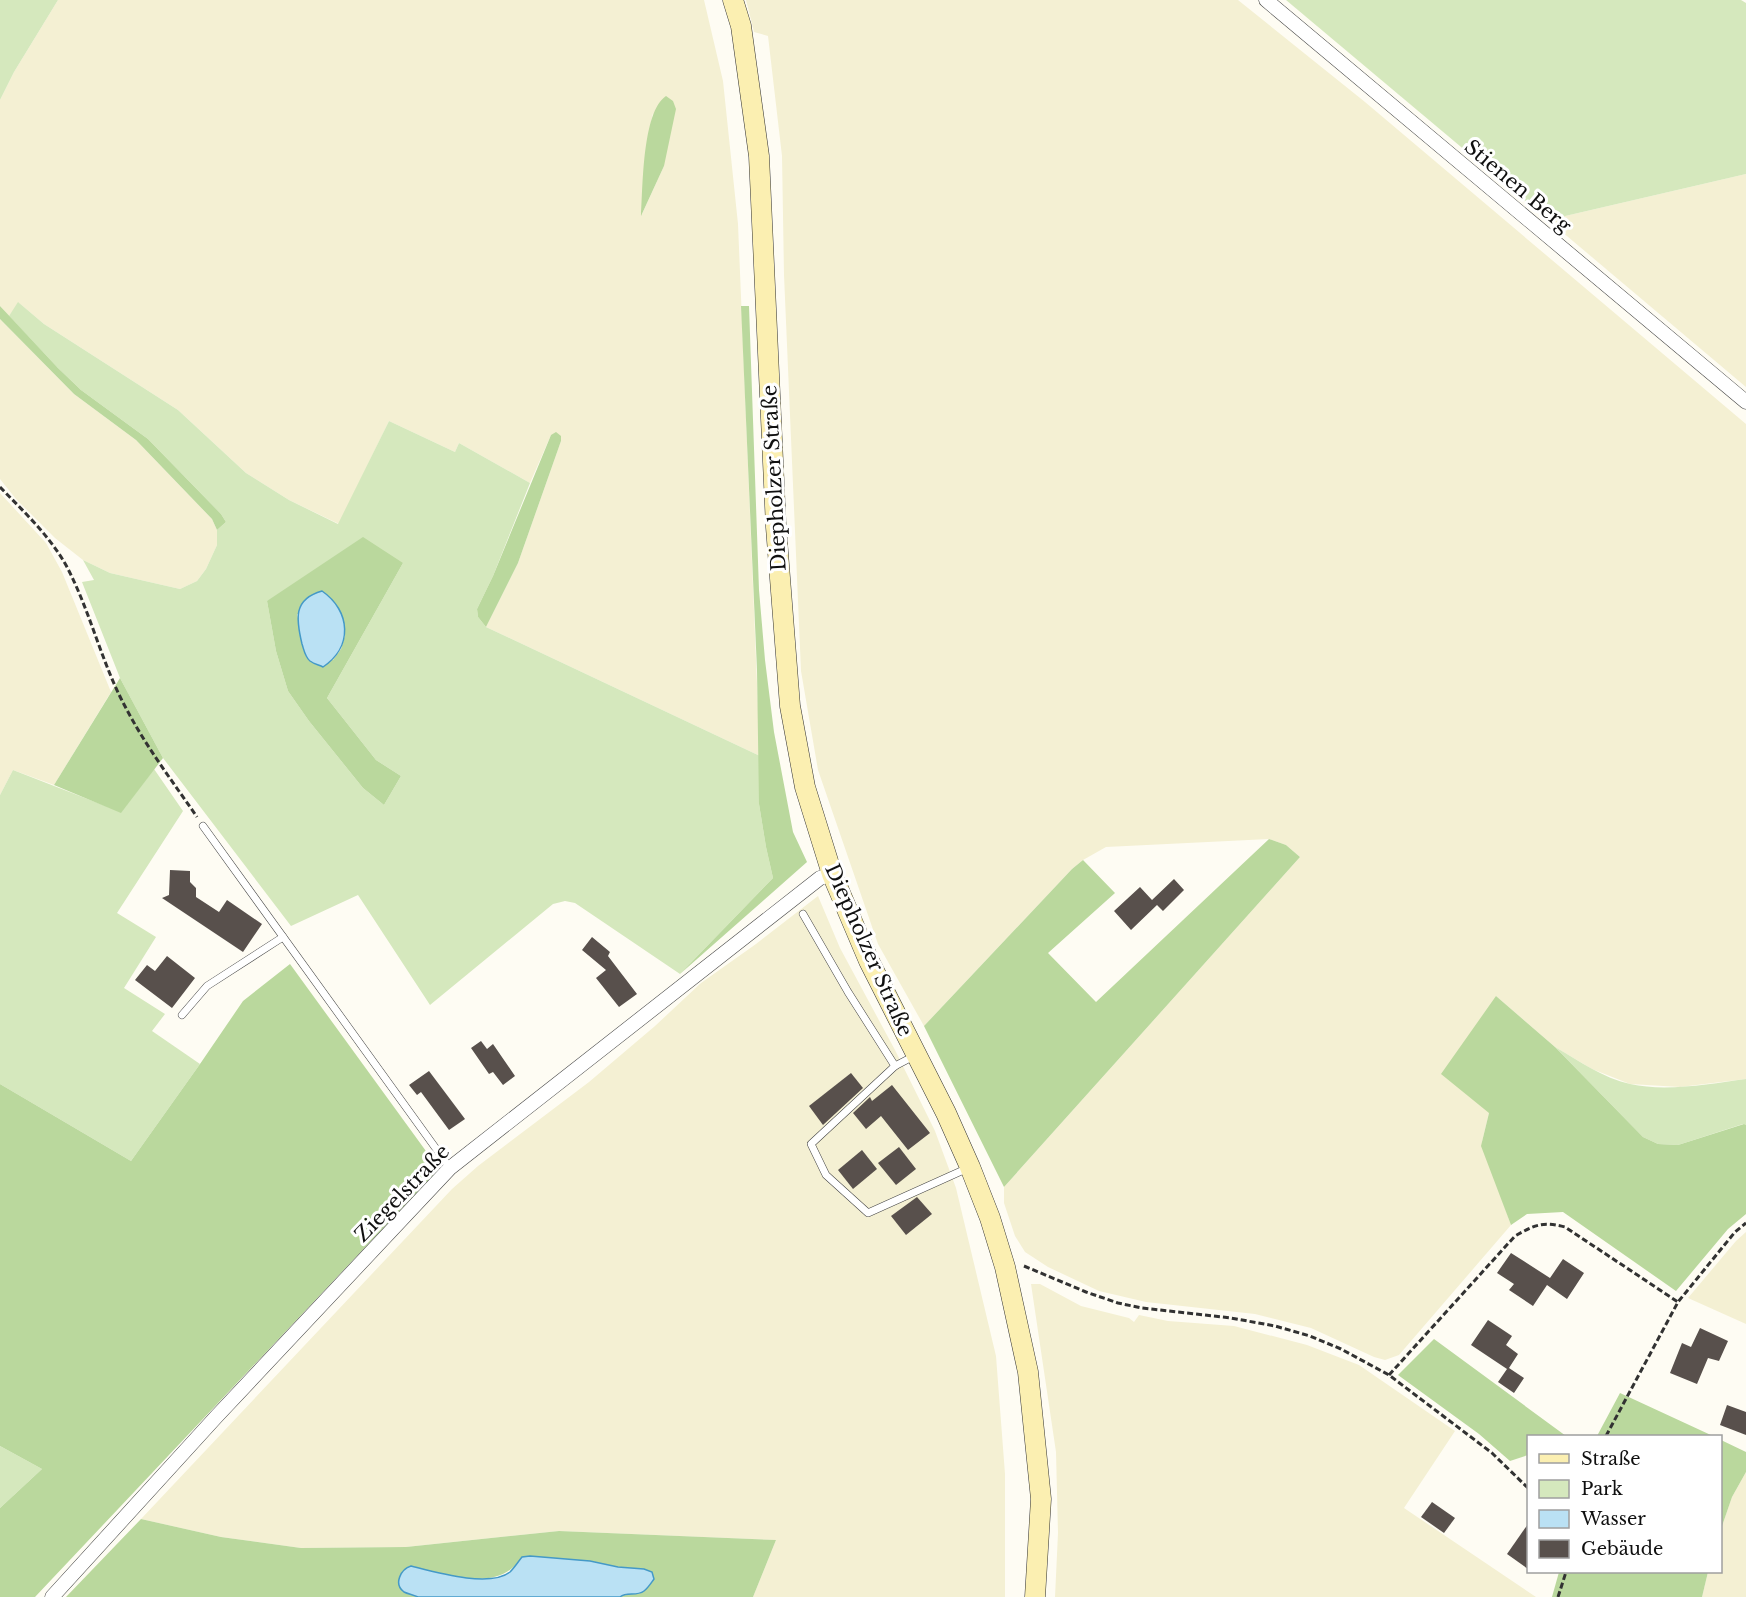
<svg xmlns="http://www.w3.org/2000/svg" width="1746" height="1597" viewBox="0 0 1746 1597" font-family="'Libre Baskerville',serif">
  <rect width="100%" height="100%" fill="#fefcf3"/>
  <g fill="#f4f0d3" fill-rule="evenodd">
    <path d="M58 0H704L723 81 738 224 760 756 486 627 518 563 561 441 551 435 530 483 459 443 455 452 389 421 339 524 289 500 246 473 178 410 44 324 19 303 9 316 0 306V100L14 72ZM653 113 664 166 642 214 647 144Z"/>
    <path d="M746 0H1238L1365 102 1746 424V1079L1680 1087 1630 1084 1592 1069 1555 1047 1496 996 1489 1113 1482 1142 1511 1225 1399 1355 1385 1360 1374 1357 1311 1328 1255 1314 1146 1302 1099 1291 1048 1267 1025 1252 1015 1236 1004 1203V1187L1300 857 1286 845 1269 839 1106 847 1083 860 1072 869 924 1026 878 944 818 770 801 671 784 275 782 156 768 36 754 32Z"/>
    <path d="M1746 174V387L1548 220Z"/>
    <path d="M0 319 74 394 136 440 212 519 217 530V545L206 569 197 581 180 589 110 573 83 560 55 538 16 499 0 479Z"/>
    <path d="M0 493 46 543 62 572 111 692 54 785 13 770 0 795Z"/>
    <path d="M818 896 840 948 895 1050 935 1131 956 1188 996 1356 1005 1474V1597H753L776 1540 559 1531 406 1547 301 1548 221 1537 141 1519 452 1189 478 1166 589 1082 655 1026 701 983 756 944Z"/>
    <path d="M1746 1232V1324L1688 1298 1736 1241Z"/>
    <path d="M1031 1284H1040L1081 1306 1129 1318 1134 1322 1139 1315 1168 1321 1234 1326 1307 1345 1359 1365 1455 1431 1404 1508 1536 1597H1055L1058 1533 1056 1452Z"/>
    <path d="M1746 1472V1597H1702L1708 1572H1720L1721 1529 1732 1497Z"/>
  </g>
  <g fill="#d5e8bd" fill-rule="evenodd">
    <path d="M0 0H58L14 72 0 100Z"/>
    <path d="M1286 0H1741L1746 3V174L1548 220Z"/>
    <path d="M18 302 44 324 178 410 246 473 289 500 338 524 389 421 455 452 459 443 530 483 493 576 477 609 478 617 486 627 760 756 759 804 766 847 773 878 680 974 575 903 565 901 553 904 430 1005 358 895 291 926 163 758 120 678 82 582 94 580 83 560 110 573 180 589 197 581 206 569 217 545V530L226 522 221 514 148 439 81 390 58 368 9 316ZM403 563 327 698 376 760 401 776 384 805 363 788 309 721 288 691 276 651 267 601Z"/>
    <path d="M154 769 183 811 117 913 156 937 124 988 165 1014 152 1031 200 1064 131 1161 0 1084V795L13 770 121 812Z"/>
    <path d="M1555 1047C1579 1061 1603 1078 1630 1084 1665 1092 1710 1084 1746 1079V1125L1743 1124 1678 1145 1658 1144 1643 1137Z"/>
    <path d="M0 1446 42 1469 0 1508Z"/>
  </g>
  <g fill="#bad89d" fill-rule="evenodd">
    <path d="M666 96 673 101 676 109 664 166 641 216C643 188 642 112 666 96Z"/>
    <path d="M0 306 58 368 81 390 148 439 221 514 226 522 217 530 212 519 136 440 74 394 0 319Z"/>
    <path d="M741 306H749L759 590 765 660 774 732 793 832 807 862 680 974 773 878 766 847 759 804 757 670Z"/>
    <path d="M556 432 561 436V441L518 563 486 627 478 617 477 609 493 576 551 435Z"/>
    <path d="M363 537 403 563 327 698 376 760 401 776 384 805 363 788 309 721 288 691 276 651 267 601ZM297 614 345 635 341 649 333 660 306 656Z"/>
    <path d="M120 678 163 758 121 813 54 785Z"/>
    <path d="M1269 839 1286 845 1300 857 1004 1187 924 1026 1072 869 1083 860 1115 893 1048 953 1096 1002Z"/>
    <path d="M290 964 439 1169 35 1597H0V1508L42 1469 0 1446V1084L131 1161 200 1064 243 1001Z"/>
    <path d="M1496 996 1555 1047 1643 1137 1658 1144 1678 1145 1744 1124 1746 1125V1214L1728 1229 1676 1291 1563 1212 1527 1214 1511 1225 1481 1146 1489 1113 1441 1074Z"/>
    <path d="M1434 1339 1566 1436H1528V1455L1510 1461 1479 1434 1398 1375Z"/>
    <path d="M1620 1393 1713 1436H1714H1597Z"/>
    <path d="M1721 1440 1746 1452V1472L1732 1497 1721 1529Z"/>
    <path d="M141 1519 221 1537 301 1548 406 1547 559 1531 776 1540 753 1597H620C627 1591 636 1597 644 1591 648 1588 651 1583 654 1579L644 1569 618 1567 590 1561 517 1563C494 1592 442 1574 412 1566L403 1591 418 1597H66Z"/>
    <path d="M1559 1572H1708L1702 1597H1552Z"/>
  </g>
  <g fill="#bae1f4" stroke="#4499c7" stroke-width="1.5">
    <path d="M322 591C351 611 353 647 323 667 319 665 314 664 310 661 305 657 304 650 302 644 296 619 293 599 322 591Z"/>
    <path d="M530 1556 590 1561 618 1567 644 1569 652 1572 654 1579C651 1583 648 1588 644 1591 636 1597 627 1591 620 1597H418C414 1595 408 1594 404 1592 393 1584 401 1569 411 1566 435 1572 489 1588 510 1572 514 1568 518 1562 522 1557Z"/>
  </g>
  <g fill="#58504c">
    <path d="M170 870 190 871V882L196 888V897L219 912 227 900 262 924 243 952 162 898 169 895Z"/>
    <path d="M1174 879 1184 890 1163 911 1157 905 1131 930 1114 911 1140 887 1152 900Z"/>
    <path d="M592 937 610 952 608 956 637 994 619 1007 596 978 606 970 582 950Z"/>
    <path d="M167 956 195 978 172 1008 135 980 147 965 155 971Z"/>
    <path d="M481 1041 487 1049 493 1044 515 1076 503 1085 493 1072 489 1074 471 1048Z"/>
    <path d="M429 1071 465 1119 449 1130 421 1092 417 1095 409 1085Z"/>
    <path d="M851 1073 863 1088 823 1125 809 1106Z"/>
    <path d="M892 1085 930 1133 908 1150 881 1116 866 1129 853 1113 870 1097 872 1101Z"/>
    <path d="M899 1147 916 1169 896 1185 878 1163Z"/>
    <path d="M862 1150 877 1169 853 1189 838 1170Z"/>
    <path d="M917 1197 932 1214 906 1235 891 1216Z"/>
    <path d="M1511 1253 1550 1278 1563 1259 1584 1273 1567 1299 1547 1285 1533 1306 1509 1290 1514 1284 1497 1273Z"/>
    <path d="M1488 1320 1512 1336 1506 1345 1518 1354 1509 1368 1524 1378 1514 1393 1498 1382 1507 1369 1471 1345Z"/>
    <path d="M1700 1328 1728 1341 1719 1361 1708 1358 1697 1384 1670 1373 1682 1343 1691 1347Z"/>
    <path d="M1727 1405 1746 1412V1435L1720 1425Z"/>
    <path d="M1432 1502 1455 1518 1444 1533 1421 1517Z"/>
    <path d="M1528 1524V1569L1507 1554Z"/>
  </g>
  <g fill="none" stroke-linecap="round" stroke-linejoin="round">
    <defs>
      <g id="lane">
        <path d="M203 826 450 1168"/>
        <path d="M803 914 848 992 895 1066"/>
        <path d="M182 1015 207 986 283 937"/>
        <path d="M914 1056 895 1066 811 1144 826 1175 868 1213 968 1168"/>
      </g>
      <g id="street">
        <path d="M1266 0 1746 402"/>
        <path d="M52 1597 216 1417 450 1168 820 878 832 874"/>
      </g>
      <path id="secondary" d="M733 0 741 26 759 156 776 527 790 706 805 787 832 874 869 961 946 1113 970 1167 990 1218 1005 1267 1028 1372 1041 1499 1035 1597"/>
    </defs>
    <use href="#lane" stroke="#434343" stroke-width="8"/>
    <use href="#street" stroke="#434343" stroke-width="15"/>
    <use href="#secondary" stroke="#323232" stroke-width="21"/>
    <g stroke="#323232" stroke-width="3" stroke-dasharray="6 3" stroke-linecap="butt">
      <path d="M0 487C24 512 50 536 67 567 91 613 102 665 127 710 147 748 173 782 197 817"/>
      <path d="M1024 1266 1086 1292 1118 1303 1142 1308 1231 1318 1275 1326 1310 1336 1341 1349 1389 1375 1492 1453 1528 1488"/>
      <path d="M1389 1375 1515 1236C1535 1225 1542 1221 1565 1227L1678 1302"/>
      <path d="M1606 1436 1678 1302 1735 1232 1746 1223"/>
      <path d="M1558 1597 1566 1572"/>
    </g>
    <use href="#lane" stroke="#fff" stroke-width="7"/>
    <use href="#street" stroke="#fff" stroke-width="14"/>
    <use href="#secondary" stroke="#fbefb1" stroke-width="20"/>
  </g>
  <g text-anchor="middle" stroke-width="6" stroke-linejoin="round" paint-order="stroke">
    <g font-size="20" fill="#101010" stroke="#fff">
      <text transform="translate(1518 186) rotate(40)" y="7">Stienen Berg</text>
      <text transform="translate(774 478) rotate(-93)" y="7">Diepholzer Straße</text>
      <text transform="translate(869 950) rotate(66)" y="7">Diepholzer Straße</text>
      <text transform="translate(402 1193) rotate(-46)" y="7">Ziegelstraße</text>
    </g>
  </g>
  <rect x="1527" y="1435" width="195" height="138" fill="#ffffff" stroke="#9f9f9f" stroke-width="1.5"/>
  <rect x="1539" y="1454" width="30" height="9" fill="#fbefb1" stroke="#9f9f9f" stroke-width="1.5"/>
  <text x="1581" y="1465" font-size="18" fill="#101010">Straße</text>
  <rect x="1539" y="1480" width="30" height="18" fill="#d5e8bd" stroke="#9f9f9f" stroke-width="1.5"/>
  <text x="1581" y="1495" font-size="18" fill="#101010">Park</text>
  <rect x="1539" y="1510" width="30" height="18" fill="#bae1f4" stroke="#9f9f9f" stroke-width="1.5"/>
  <text x="1581" y="1525" font-size="18" fill="#101010">Wasser</text>
  <rect x="1539" y="1540" width="30" height="18" fill="#58504c" stroke="#9f9f9f" stroke-width="1.5"/>
  <text x="1581" y="1555" font-size="18" fill="#101010">Gebäude</text>
</svg>
